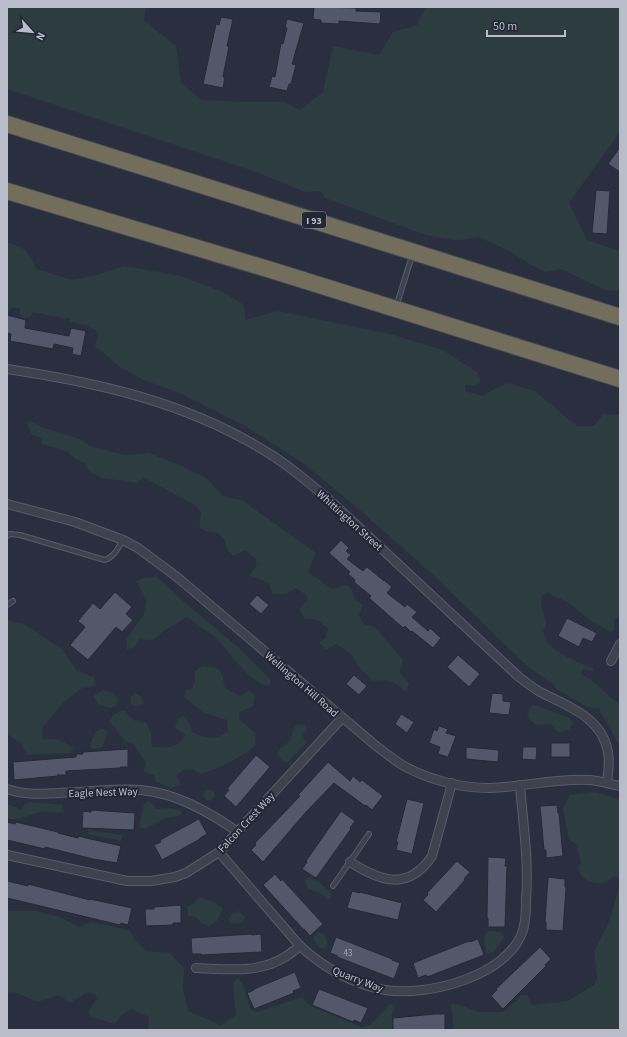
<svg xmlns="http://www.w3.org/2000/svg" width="627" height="1037" viewBox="0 0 627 1037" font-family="'Source Sans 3',sans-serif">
  <rect width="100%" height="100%" fill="#292f3e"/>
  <g fill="#2c3c40">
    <path d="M7 7H146L144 21 176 46 181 83 202 100 246 102H284L300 110 323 92 333 46 379 55 393 32 417 25 426 7H620V132L569 203 587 240 620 251V291L605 290 561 269 546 272 531 265 509 251 479 237 459 240 434 237 417 232 325 198 320 191 305 192 259 173 7 89Z"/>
    <path d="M7 242 26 250 37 269 72 280 97 275 124 266 181 276 223 292 244 305 245 320 278 311 390 334 443 350 477 372 481 381 475 386 465 385V391L483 396 496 388 509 383 535 391 577 426H594L603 414 620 415V615L614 620V629L612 633 590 620 567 602 548 593 542 595C542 600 540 605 542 609 545 620 549 620 543 631 544 634 545 637 546 640 553 652 580 664 593 668V671L583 669 581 674 590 679 620 705V743L618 744 609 726 598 708 587 707 556 689 554 685 528 667 431 573 363 513 303 463 242 424 184 395 142 379 120 367 95 346 98 337 97 331 87 325 70 322V318H62L33 312 30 317 24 318 20 314V309L12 307 7 313Z"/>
    <path d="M30 421 42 427 82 440 89 446 125 455 149 453 184 467 206 478 223 496 243 501 316 553 308 572 332 589 347 585 352 590 355 600 363 605 359 615 364 624 375 627 403 660 400 673 409 683 406 693C395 681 389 679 373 681L361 670 350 653 336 644 326 650 319 642 326 638 328 629C321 622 316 617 305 619L299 609 308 600 306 595 296 588 286 594H273L268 583 249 575 257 565 255 558 245 550 234 556 228 551 224 539 218 533 205 531 199 527 201 512 195 505 143 477 137 483 102 478 89 471 86 463 75 459 68 452 42 444V439L31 434 27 423Z"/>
    <path d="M157 577 182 600 239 648 271 680 269 686C249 684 229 650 215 637 206 630 196 624 187 617L165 630 153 640 139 639 135 647 126 650 127 638 144 614 146 600 136 581 144 578Z"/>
    <path d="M7 620 24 624 64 651 77 671 94 677 96 686 82 688 63 703 43 727 42 739H58L74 748 70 753 27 755 21 744 7 734Z"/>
    <path d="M202 666C223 668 221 669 225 688L240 696 249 691 255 695 253 706 240 712 239 719 256 734 255 746C239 759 220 768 200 774L193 769 183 770 176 776 181 785 171 788 156 782 154 775 145 773 144 770 146 763 133 744 125 741 109 721 115 713 124 710 133 720 147 723 151 734 152 747C170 747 174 750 186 735L175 728 177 720 183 716 189 722 192 732C207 739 215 741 228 731L227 720 204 713 184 697 186 690 192 689 195 681V671Z"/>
    <path d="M103 690 113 693 118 699 116 706 110 708 98 704 93 696Z"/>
    <path d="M135 693 142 697 143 703 137 707 131 704 130 697Z"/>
    <path d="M532 704 570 718 573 723 569 730 558 732 551 724 536 725 527 717Z"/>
    <path d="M296 725H305L307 730 302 734 306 743 288 762 282 761 277 753 281 748 290 741 292 733Z"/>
    <path d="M102 728 108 733 103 746 99 749 91 748 90 744 96 732Z"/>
    <circle cx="209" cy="795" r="5.5"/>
    <path d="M596 792 620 800V879L616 876 611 878 606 883C592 883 583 883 578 868L581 863 576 844 569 840 563 809 570 795Z"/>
    <path d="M149 801 157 809 171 808 181 811V815L166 818 145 829 139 827 144 804Z"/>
    <path d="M29 802 63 805 64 813C57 813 48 811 41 812 30 814 19 822 7 818V804L20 809Z"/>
    <path d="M88 830 122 835 121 841 88 834Z"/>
    <path d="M308 877 319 882 331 893V897L329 900 319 893 307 888 305 881Z"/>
    <path d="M620 883V1030H454L451 1004 463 1006 478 1012H504L522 995H527L532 1005 568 1001 595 984 597 977 594 951 610 920Z"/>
    <path d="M200 897 215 902 223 909 217 921 208 926 201 923 197 918 188 915 187 907 195 902Z"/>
    <path d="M7 911H36L60 917 79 927 91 922 129 930 135 940 146 951 170 953 184 968 183 988 188 1011 221 1025 236 1015 233 983 238 978 242 983 251 1010 258 1012 302 997 310 1006 362 1027 370 1025 391 1003 394 1007 392 1016V1030H176L174 1028 172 1030H148L149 1017 131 1009 122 1015 115 1024 91 1017 88 1012 97 999 95 994 86 993 70 1003 59 995 38 1002 14 992 7 993Z"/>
    <path d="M239 911 245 917 241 923H231L228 920 232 913Z"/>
    <path d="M491 931 501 932 504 937 494 952 487 954 484 942 485 934Z"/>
    <path d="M319 932 324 934 327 941 326 947 323 949 317 946 313 938Z"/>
  </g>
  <g fill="#525869" stroke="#232936">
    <path d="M314 7 356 8V11L381 12 380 24 339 21V24L321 23V20L313 19Z"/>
    <path d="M221 17 233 19 227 46H229L223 77H225L223 88 203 84 216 24 219 25Z"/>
    <path d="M287 19 304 23 292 64 296 65 291 84H289L287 91 269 87 272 76 275 77 281 43 283 44 287 28H285Z"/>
    <path d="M620 147V172L608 164Z"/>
    <path d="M596 190 610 191 607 234 592 233Z"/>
    <path d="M7 315 26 320 25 328 69 336 71 328 86 331 81 356 72 354 73 348 54 344 53 349 10 341 11 334 7 333Z"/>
    <path d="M341 540 349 548 346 551 351 555 347 559 363 571 367 567 384 581V580L392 587 387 593 405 607 407 604 417 612 412 617 428 631 430 628 441 638 433 648 412 631 411 632 405 626 403 628 369 598 371 596 354 582 355 580 348 574 350 572 329 553Z"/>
    <path d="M115 592 132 607 126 614 133 620 122 632 116 627 88 660 70 645 85 627 78 621 93 603 100 609Z"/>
    <path d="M257 595 269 605 261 614 249 604Z"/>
    <path d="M567 618 597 633 592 642 583 638 579 647 558 636Z"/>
    <path d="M458 655 480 674 469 687 447 667Z"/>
    <path d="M354 675 367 686 359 695 346 684Z"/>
    <path d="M492 693 503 694V701L511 702 509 715 489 713Z"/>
    <path d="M401 714 414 722 407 733 395 724Z"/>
    <path d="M439 726 448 729 446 733 456 736 448 757 438 754 440 747 429 743 434 729 437 731Z"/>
    <rect x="551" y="743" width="19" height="14"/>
    <path d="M466 747 499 750 498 762 466 759Z"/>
    <path d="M523 747H537L536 760 522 759Z"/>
    <path d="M128 749V767H120V768L66 771V775H57L58 776 14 780 13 762 76 757V754H83V752Z"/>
    <path d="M256 755 270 767 236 807 224 796 229 790 227 789Z"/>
    <path d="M328 762 350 781 353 776 360 782 362 780 383 796 372 810 366 805 365 806 334 783 306 812 263 862 251 850 256 845 255 843 300 796 298 795Z"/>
    <path d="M407 799 424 803 412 854 396 850 398 842H396Z"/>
    <path d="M557 805 558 813H559L563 856 546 858V850H544L540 806Z"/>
    <path d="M91 810 135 813 134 830 82 828 83 811 91 812Z"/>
    <path d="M341 811 355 821 350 828 351 829 316 878 302 869 307 862 306 861Z"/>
    <path d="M199 819 207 834 200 838V839L162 860 154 845 161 842 160 840Z"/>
    <path d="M7 822 15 824 16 822 58 832V833L78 838V836L121 846 117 863 93 859 45 847V849L7 840Z"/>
    <path d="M488 857 506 858 505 866H507L505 927H488V918H487Z"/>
    <path d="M457 861 470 872 464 879 465 880 436 912 423 900 428 895 427 893Z"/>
    <path d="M275 874 281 881 282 879 323 924 310 936 304 929V930L263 885Z"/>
    <path d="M548 877 565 879V887L566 888 563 931 546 930V922H545Z"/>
    <path d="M7 881 28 886V884L90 900V899L132 908 128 925 121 923 120 925 7 898Z"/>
    <path d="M352 891 359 893 360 892 402 903 398 920 347 908Z"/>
    <path d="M181 905V923H173V925L146 926 145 909H154V907Z"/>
    <path d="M252 934V935L261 934 262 952 201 955V954H192L191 938Z"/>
    <path d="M336 937 392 959V960L400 963 394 979 337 957 338 956 330 953Z"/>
    <path d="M478 939 484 955 427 977 426 975 418 978 413 963 469 941 470 942Z"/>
    <path d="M540 947 551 959 545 965 546 966 503 1009 491 996 497 990 496 989Z"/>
    <path d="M295 972 301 988 293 991 294 993 254 1009 247 993 254 990V989Z"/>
    <path d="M319 989 368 1008 361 1023 354 1020 353 1022 312 1005Z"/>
    <path d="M435 1014H445V1030H393V1018Z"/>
  </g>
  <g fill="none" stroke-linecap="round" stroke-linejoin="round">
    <defs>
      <g id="service">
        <path d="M396 307 412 256"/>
        <path d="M7 536 10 534 20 535 105 560C114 557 118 548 123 540"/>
        <path d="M7 605 13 601"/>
        <path d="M333 886 369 834"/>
      </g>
      <g id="minor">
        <path d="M7 369C101 383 189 403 270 454 294 469 314 487 335 505L519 677C527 683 534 689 542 693 570 707 602 718 608 752 610 762 608 773 607 783"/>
        <path d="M7 504 75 522 123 540 138 548 177 577 375 745C384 752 394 760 404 766 429 780 461 788 490 788 523 787 557 778 590 780 600 781 610 784 620 786"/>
        <path d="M611 661 620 644"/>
        <path d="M7 789C30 797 53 793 77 792 98 791 119 788 141 790 176 793 209 812 238 832"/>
        <path d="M219 852 300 946C323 967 353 984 385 990 427 997 509 976 523 930 526 920 526 910 526 900 529 861 523 823 520 785"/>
        <path d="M7 855 127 881H151L175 877 186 873 219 852 342 718"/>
        <path d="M350 862C380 881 408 892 432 856L452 783"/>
        <path d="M196 968C226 969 258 974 285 957 290 954 295 950 300 946"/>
      </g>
      <g id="motorway">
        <path d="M7 124 620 317"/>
        <path d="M7 191 271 270 620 379"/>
      </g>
    </defs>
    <use href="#service" stroke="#575d69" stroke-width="6"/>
    <use href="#minor" stroke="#575d69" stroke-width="10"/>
    <use href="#motorway" stroke="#444a56" stroke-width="18"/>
    <use href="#service" stroke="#3d424e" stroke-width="4"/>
    <use href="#minor" stroke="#3d424e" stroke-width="8"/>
    <use href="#motorway" stroke="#736d5b" stroke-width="16"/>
  </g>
  <g text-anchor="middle" stroke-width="4" stroke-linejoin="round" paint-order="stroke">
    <g font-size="9" fill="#9fa4b1">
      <text x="348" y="956">43</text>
    </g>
    <rect fill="#212734" stroke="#8b909c" stroke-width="1" x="302" y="212" width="24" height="16" rx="3"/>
    <g font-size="10" font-weight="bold" fill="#b9bdc9">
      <text x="314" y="224">I 93</text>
    </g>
    <g font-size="11" fill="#b9bdc9" stroke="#212734">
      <text transform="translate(350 520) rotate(42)" y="4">Whittington Street</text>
      <text transform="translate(302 684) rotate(41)" y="4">Wellington Hill Road</text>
      <text transform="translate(103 792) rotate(-2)" y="4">Eagle Nest Way</text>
      <text transform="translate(246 822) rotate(-47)" y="4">Falcon Crest Way</text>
      <text transform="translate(358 979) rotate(21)" y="4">Quarry Way</text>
    </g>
  </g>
  <rect width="627" height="1037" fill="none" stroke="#b9bdc9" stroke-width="16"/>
  <g transform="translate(32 32) rotate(117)" stroke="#212734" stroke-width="3" paint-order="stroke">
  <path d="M0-3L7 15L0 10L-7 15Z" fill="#b9bdc9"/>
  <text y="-6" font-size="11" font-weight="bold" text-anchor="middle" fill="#b9bdc9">N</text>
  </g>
  <path d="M487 30v6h78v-6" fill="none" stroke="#b9bdc9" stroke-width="2"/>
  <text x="493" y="30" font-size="12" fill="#b9bdc9" stroke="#212734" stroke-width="3" paint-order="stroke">50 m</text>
</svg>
